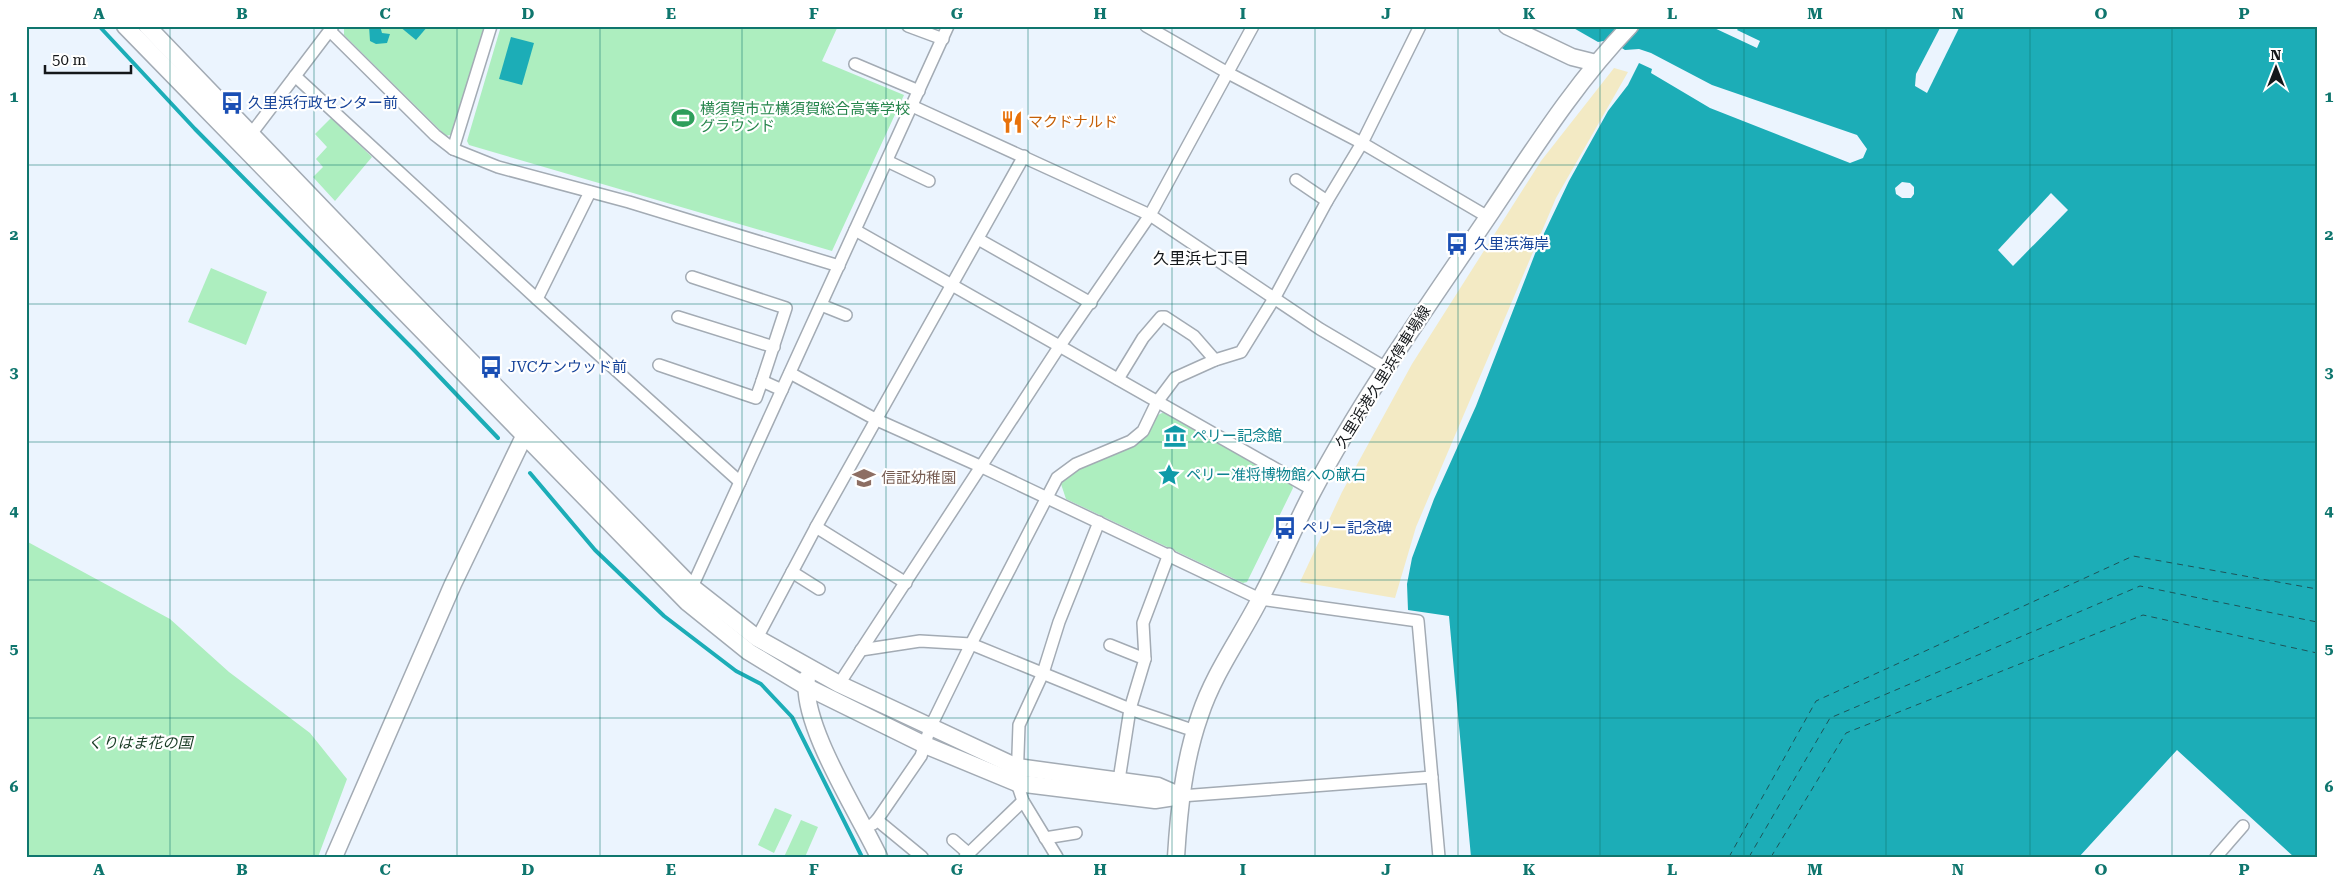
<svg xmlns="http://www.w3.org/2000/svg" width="2343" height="883" viewBox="0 0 2343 883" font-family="'Roboto Serif','Noto Sans JP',serif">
  <rect width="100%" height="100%" fill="#ebf4fe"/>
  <g fill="#adeebf">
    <path d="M485 26 454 134 446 136 344 35V26Z"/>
    <path d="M501 26H838L822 61 904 95 832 251 469 145 467 141Z"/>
    <path d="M331 118 372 157 335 201 313 177 323 167 316 159 327 147 315 134Z"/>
    <path d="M211 268 267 292 246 345 188 322Z"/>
    <path d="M1164 412 1292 485 1293 488 1247 582 1243 583 1066 499 1060 481 1077 468 1133 445 1156 416Z"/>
    <path d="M26 541 170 619 229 672 310 733 347 779 318 857H26Z"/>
    <path d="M775 808 792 815 774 853 758 845Z"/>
    <path d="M801 820 818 827 805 857H784Z"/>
  </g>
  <path fill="#f3eac4" d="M1614 68 1628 72 1556 198 1416 527 1395 598 1300 582 1342 492 1412 364 1541 161Z"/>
  <g fill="#1cadb7" fill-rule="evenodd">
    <path d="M369 26H380L382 33 390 34 387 43 376 44 370 41Z"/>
    <path d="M399 26H428L416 40Z"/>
    <path d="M1570 26H1710L1757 48 1760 41 1737 30 1740 26H2317V857H2294L2177 750 2079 857H1471L1449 616 1408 610 1407 584 1412 558 1434 499 1476 406 1538 246 1569 181 1608 111 1628 85 1639 63 1652 69 1651 73 1710 108 1850 163 1863 158 1867 149 1857 135 1712 85 1651 53 1639 49 1625 50 1609 40 1598 42ZM1902 182 1910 183 1914 187V194L1911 198H1902L1896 194 1895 188Z"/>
    <path d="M511 37 534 43 522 85 499 79Z"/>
  </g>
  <g fill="#ebf4fe">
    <path d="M1941 26H1960L1927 93 1915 86 1916 74Z"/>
    <path d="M2051 193 2068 210 2013 266 1998 250Z"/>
  </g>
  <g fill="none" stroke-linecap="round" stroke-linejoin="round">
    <g stroke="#1cadb7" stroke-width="4">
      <path d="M99 26 195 129 415 351 498 438"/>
      <path d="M530 473 595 550 664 616 736 671 761 684 792 717 862 857"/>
    </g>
    <g stroke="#1d5458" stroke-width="1" stroke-dasharray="6 5" stroke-linecap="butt">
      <path d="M1729 857 1816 701 2133 556 2317 589"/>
      <path d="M1749 857 1830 718 2140 586 2317 622"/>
      <path d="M1771 857 1846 733 2143 615 2317 653"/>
    </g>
    <defs>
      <g id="street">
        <path d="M908 26 943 39"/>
        <path d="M1146 26 1228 73 1362 143 1488 217"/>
        <path d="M330 31 435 135 453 149 498 167 629 202 839 266"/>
        <path d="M855 64 919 91"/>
        <path d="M295 76 537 299 740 482"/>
        <path d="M912 106 1150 215 1320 329 1386 368"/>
        <path d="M248 138 333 26"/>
        <path d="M453 149 491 26"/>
        <path d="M887 161 929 181"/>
        <path d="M1296 180 1327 201"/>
        <path d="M855 230 1313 490"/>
        <path d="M978 239 1091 303"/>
        <path d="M692 277 786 308 762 381"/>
        <path d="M537 299 590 192"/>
        <path d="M821 305 846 315"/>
        <path d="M678 317 774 347"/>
        <path d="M659 365 756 398 762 381 782 390"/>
        <path d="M790 373 877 420 982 467 1260 599 1418 621 1439 857"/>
        <path d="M1118 379 1143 338 1161 317H1165L1194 336 1215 360"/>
        <path d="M816 527 906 583"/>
        <path d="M792 572 819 589"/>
        <path d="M692 587 948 26"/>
        <path d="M757 638 816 527 1024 156"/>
        <path d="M1110 645 1145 659"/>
        <path d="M861 650 920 641 971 644 1130 709 1195 731"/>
        <path d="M839 684 1059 347 1150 215 1253 26"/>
        <path d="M1119 780 1130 709 1145 659 1143 623 1169 554"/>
        <path d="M1181 796 1432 777"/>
        <path d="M877 820 921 756 930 728 971 644 1057 478 1076 464 1131 441 1143 431 1157 402 1175 378 1215 360 1241 352 1275 297 1327 201 1362 143 1420 26"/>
        <path d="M873 824 877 820 922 857"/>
        <path d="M1045 838 1076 833"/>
        <path d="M953 840 968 853"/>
        <path d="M965 857 1023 801"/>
        <path d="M1057 857 1023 801 1017 783 1019 725 1043 673 1059 622 1099 522"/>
        <path d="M2216 857 2243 826"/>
      </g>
      <g id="secondary">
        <path d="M125 26 687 602 749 652 805 686 925 745 1017 783 1155 800 1181 796"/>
        <path d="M147 26 399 288 692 587 757 638 839 684 1017 767 1158 786 1181 796"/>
        <path d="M1507 26 1572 57 1596 63"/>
        <path d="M807 678C800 724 859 814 879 857"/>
        <path d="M334 857 453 584 529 426"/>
        <path d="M1176 857C1179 809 1184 760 1200 715 1214 673 1240 638 1260 599 1279 564 1294 527 1313 491 1365 393 1430 303 1492 211 1535 147 1576 82 1630 26"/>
      </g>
    </defs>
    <use href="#street" stroke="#a3abb4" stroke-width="14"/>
    <use href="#secondary" stroke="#a3abb4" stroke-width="19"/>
    <use href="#street" stroke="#fff" stroke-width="11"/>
    <use href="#secondary" stroke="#fff" stroke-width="16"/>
  </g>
  <path fill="none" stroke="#0f766e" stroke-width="1" stroke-opacity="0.55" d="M170 26V857M314 26V857M457 26V857M600 26V857M742 26V857M886 26V857M1028 26V857M1172 26V857M1315 26V857M1458 26V857M1600 26V857M1744 26V857M1886 26V857M2030 26V857M2172 26V857M26 165H2317M26 304H2317M26 442H2317M26 580H2317M26 718H2317"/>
  <defs>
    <symbol id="bus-bare" viewBox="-9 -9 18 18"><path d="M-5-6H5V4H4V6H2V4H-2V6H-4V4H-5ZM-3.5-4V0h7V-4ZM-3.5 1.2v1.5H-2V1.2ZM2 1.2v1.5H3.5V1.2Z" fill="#1a4fb4" stroke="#fff" stroke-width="2.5" paint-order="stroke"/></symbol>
    <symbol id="stadium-bare" viewBox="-9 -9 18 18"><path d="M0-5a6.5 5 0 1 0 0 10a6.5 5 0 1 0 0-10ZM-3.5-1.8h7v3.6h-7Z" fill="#2e9e5b" stroke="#fff" stroke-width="2.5" paint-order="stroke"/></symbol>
    <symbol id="restaurant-bare" viewBox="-9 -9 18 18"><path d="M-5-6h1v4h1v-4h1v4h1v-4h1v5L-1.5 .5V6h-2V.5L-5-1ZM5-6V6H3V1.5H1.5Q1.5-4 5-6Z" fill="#e8710a" stroke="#fff" stroke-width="2.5" paint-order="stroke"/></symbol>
    <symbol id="museum-bare" viewBox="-9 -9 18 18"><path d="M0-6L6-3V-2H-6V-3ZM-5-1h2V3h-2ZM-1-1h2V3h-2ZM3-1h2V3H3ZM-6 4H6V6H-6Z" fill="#0f9aa8" stroke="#fff" stroke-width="2.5" paint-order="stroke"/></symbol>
    <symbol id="sight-bare" viewBox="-9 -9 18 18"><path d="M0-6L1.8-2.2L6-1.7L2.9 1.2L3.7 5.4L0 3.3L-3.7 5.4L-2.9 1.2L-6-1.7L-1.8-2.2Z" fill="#0f9aa8" stroke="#fff" stroke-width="2.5" paint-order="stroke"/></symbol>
    <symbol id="school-bare" viewBox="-9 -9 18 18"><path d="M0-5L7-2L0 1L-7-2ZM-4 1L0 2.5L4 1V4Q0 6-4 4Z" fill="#8d6e63" stroke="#fff" stroke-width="2.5" paint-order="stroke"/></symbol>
  </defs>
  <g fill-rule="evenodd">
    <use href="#bus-bare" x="216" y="87" width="32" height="32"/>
    <use href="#stadium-bare" x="667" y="102" width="32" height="32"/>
    <use href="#restaurant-bare" x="996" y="106" width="32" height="32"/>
    <use href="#bus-bare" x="1441" y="228" width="32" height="32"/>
    <use href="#bus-bare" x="475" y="351" width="32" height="32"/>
    <use href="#museum-bare" x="1159" y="420" width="32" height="32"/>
    <use href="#sight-bare" x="1153" y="459" width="32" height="32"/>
    <use href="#school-bare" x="848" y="462" width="32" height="32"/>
    <use href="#bus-bare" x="1269" y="512" width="32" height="32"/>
  </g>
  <g text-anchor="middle" stroke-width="4.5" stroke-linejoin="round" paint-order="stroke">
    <g font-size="15" fill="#164399" stroke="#fff" text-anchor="start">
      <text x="248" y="108">久里浜行政センター前</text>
      <text x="1474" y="249">久里浜海岸</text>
      <text x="508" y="372">JVCケンウッド前</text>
      <text x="1302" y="533">ペリー記念碑</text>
    </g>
    <g font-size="15" fill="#27864d" stroke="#fff" text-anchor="start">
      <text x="700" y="114">横須賀市立横須賀総合高等学校<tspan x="700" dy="17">グラウンド</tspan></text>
    </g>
    <g font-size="15" fill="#c56008" stroke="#fff" text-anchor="start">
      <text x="1028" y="127">マクドナルド</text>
    </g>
    <g font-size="15" fill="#14171a" stroke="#fff">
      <text transform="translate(1383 377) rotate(-58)" y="5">久里浜港久里浜停車場線</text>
    </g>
    <g font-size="15" fill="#0d838f" stroke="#fff" text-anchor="start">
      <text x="1192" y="441">ペリー記念館</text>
      <text x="1186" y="480">ペリー准将博物館への献石</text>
    </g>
    <g font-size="15" fill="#785e54" stroke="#fff" text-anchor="start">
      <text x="881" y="483">信証幼稚園</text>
    </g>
    <g font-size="15" font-style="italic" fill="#183a24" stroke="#fff">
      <text x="140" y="748">くりはま花の国</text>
    </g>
    <g font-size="16" fill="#14171a" stroke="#fff">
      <text x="1201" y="264">久里浜七丁目</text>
    </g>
  </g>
  <rect width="2343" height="883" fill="none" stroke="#ffffff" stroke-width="55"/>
  <g transform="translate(2276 68)" stroke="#ffffff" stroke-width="4" paint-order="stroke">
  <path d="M0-4L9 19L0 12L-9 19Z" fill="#14171a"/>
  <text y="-8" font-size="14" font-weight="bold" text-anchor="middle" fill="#14171a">N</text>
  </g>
  <path d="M45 65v8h86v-8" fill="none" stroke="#14171a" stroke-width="2.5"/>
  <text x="52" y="65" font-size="15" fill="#14171a" stroke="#ffffff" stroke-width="4" paint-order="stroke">50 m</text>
  <rect x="28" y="28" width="2288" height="828" fill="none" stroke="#0f766e" stroke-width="2"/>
  <g font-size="16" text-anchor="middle" font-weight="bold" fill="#0f766e">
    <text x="99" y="19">A</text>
    <text x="242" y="19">B</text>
    <text x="385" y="19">C</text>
    <text x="528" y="19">D</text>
    <text x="671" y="19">E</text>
    <text x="814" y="19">F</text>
    <text x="957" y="19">G</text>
    <text x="1100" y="19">H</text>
    <text x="1243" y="19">I</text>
    <text x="1386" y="19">J</text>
    <text x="1529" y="19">K</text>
    <text x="1672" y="19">L</text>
    <text x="1815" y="19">M</text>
    <text x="1958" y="19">N</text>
    <text x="2101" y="19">O</text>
    <text x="2244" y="19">P</text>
    <text x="14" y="102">1</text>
    <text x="2329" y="102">1</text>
    <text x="14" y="240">2</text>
    <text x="2329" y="240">2</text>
    <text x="14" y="378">3</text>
    <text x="2329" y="378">3</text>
    <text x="14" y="516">4</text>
    <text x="2329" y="516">4</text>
    <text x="14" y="654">5</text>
    <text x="2329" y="654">5</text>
    <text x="14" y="792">6</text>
    <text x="2329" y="792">6</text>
    <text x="99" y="875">A</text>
    <text x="242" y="875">B</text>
    <text x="385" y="875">C</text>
    <text x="528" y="875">D</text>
    <text x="671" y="875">E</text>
    <text x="814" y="875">F</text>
    <text x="957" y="875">G</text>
    <text x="1100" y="875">H</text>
    <text x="1243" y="875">I</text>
    <text x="1386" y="875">J</text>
    <text x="1529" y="875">K</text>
    <text x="1672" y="875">L</text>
    <text x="1815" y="875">M</text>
    <text x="1958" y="875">N</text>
    <text x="2101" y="875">O</text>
    <text x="2244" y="875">P</text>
  </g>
</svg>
